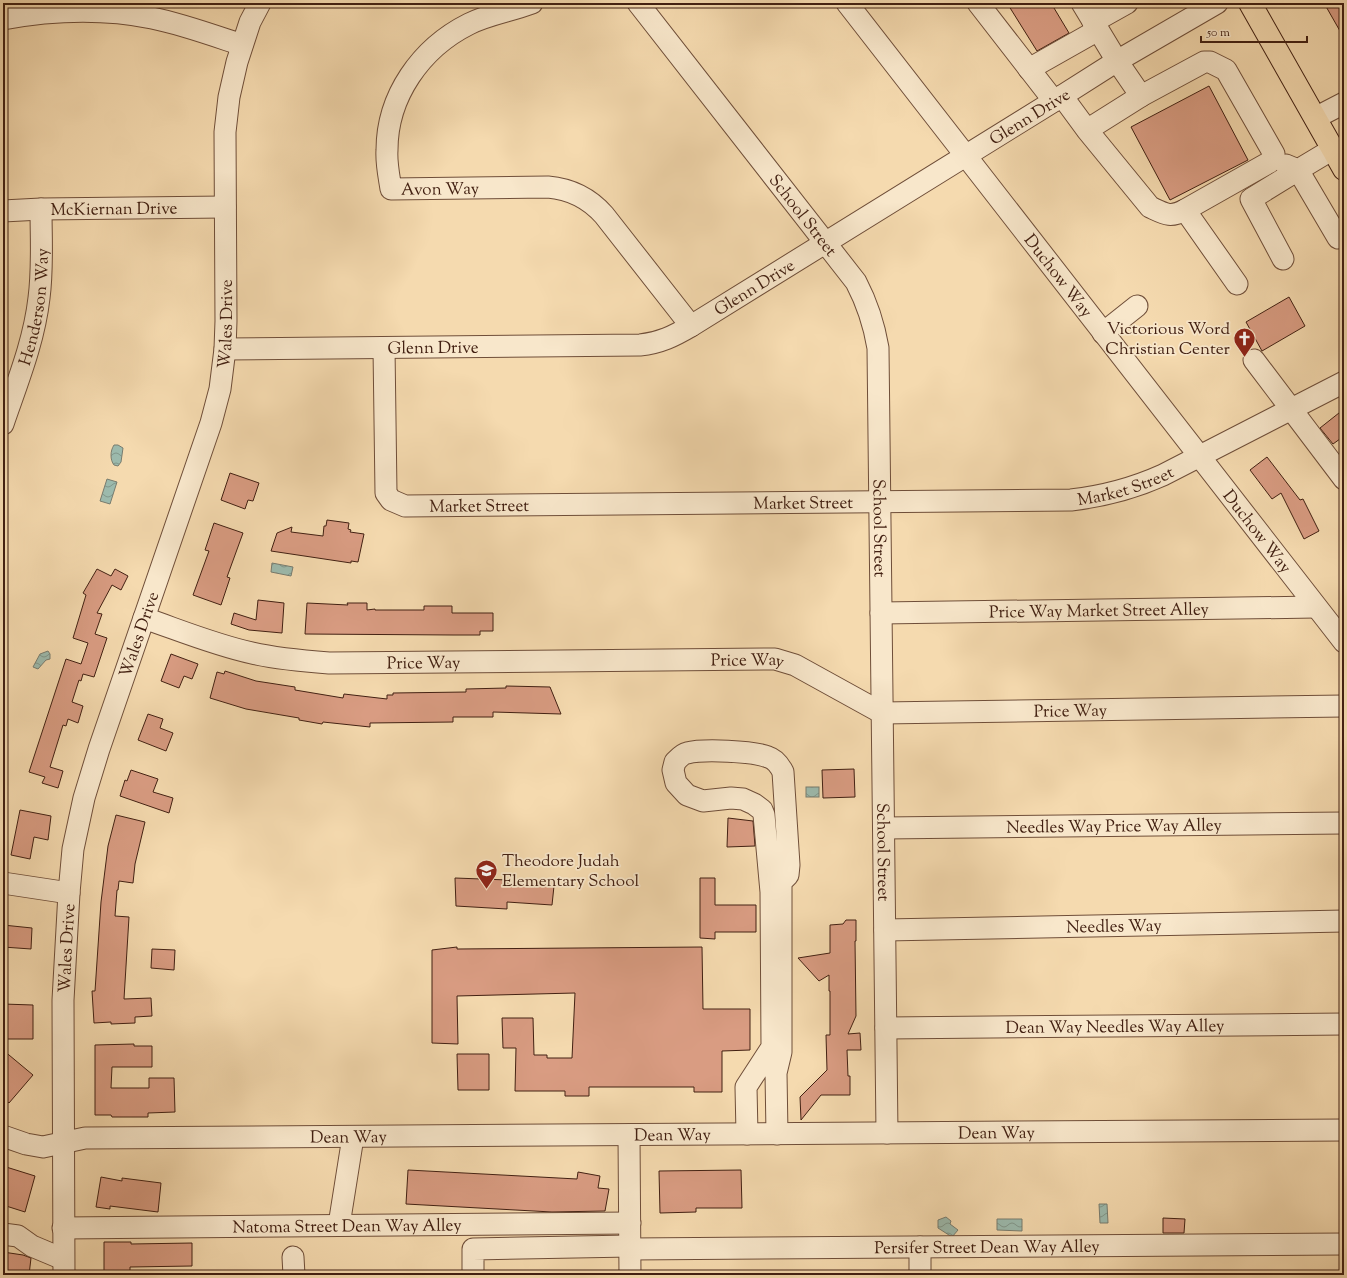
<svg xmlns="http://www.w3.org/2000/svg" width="1347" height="1278" viewBox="0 0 1347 1278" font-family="'Sorts Mill Goudy',serif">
  <defs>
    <pattern id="water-waves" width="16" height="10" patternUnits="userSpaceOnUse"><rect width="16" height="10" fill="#9cbaad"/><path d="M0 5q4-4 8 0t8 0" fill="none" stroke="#81978b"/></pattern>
  </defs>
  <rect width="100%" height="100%" fill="#f5daaf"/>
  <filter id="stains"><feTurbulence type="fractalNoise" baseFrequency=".005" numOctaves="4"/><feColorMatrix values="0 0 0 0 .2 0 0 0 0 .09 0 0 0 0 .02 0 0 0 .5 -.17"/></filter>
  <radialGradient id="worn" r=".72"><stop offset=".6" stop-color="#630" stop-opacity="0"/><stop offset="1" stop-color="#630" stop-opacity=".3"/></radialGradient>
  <g fill="url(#water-waves)" stroke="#787c6f">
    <path d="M114 445H118L123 448 121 462 118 466 114 465C110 460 110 451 114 445Z"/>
    <path d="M107 479 117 482 110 504 100 501Z"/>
    <path d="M272 563 293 567 291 576 271 572Z"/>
    <path d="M48 651 50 654V659L46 660 38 669 33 667 40 654Z"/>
    <rect x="806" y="787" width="13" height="10"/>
    <path d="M1099 1204H1107L1108 1223H1100Z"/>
    <path d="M946 1217 951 1221 950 1224 958 1230 952 1237 938 1228V1220Z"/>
    <path d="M997 1219H1022V1231L997 1230Z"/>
  </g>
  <g fill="#d99c82" stroke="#422012">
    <path d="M1007 3H1051L1069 33 1037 51Z"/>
    <path d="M1324 3H1344V38Z"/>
    <path d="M1209 86 1248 160 1170 200 1131 127Z"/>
    <path d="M1289 297 1305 326 1262 351 1246 322Z"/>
    <path d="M1344 409V436L1333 444 1320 428Z"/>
    <path d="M1267 457 1300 500 1303 499 1319 531 1304 539 1281 493 1272 499 1250 470Z"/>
    <path d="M230 473 259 483 253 501 248 500 245 509 221 500Z"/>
    <path d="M327 520 349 523 348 529 351 530 350 532 364 534 358 562 351 561V563L271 551 277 533 292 527 291 532 323 536 324 526H326Z"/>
    <path d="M214 523 243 533 227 577 230 578 221 605 193 595 209 551 205 550Z"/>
    <path d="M97 569 111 576 115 569 128 576 121 590 112 585 97 613 102 614 95 634 107 638 94 677 83 674 81 681 79 680 72 702 83 706 78 723 68 719 66 726 63 725 50 767 63 771 58 788 42 783 45 777 29 772 66 659 81 664 88 643 73 638 86 595 83 593Z"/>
    <path d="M258 600 284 603 282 633 249 630 231 624 234 613 256 620Z"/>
    <path d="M307 603 348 605 347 603H367V610L375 609V610H424V606H452V613H493V631H480V635H453L305 634Z"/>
    <path d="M171 654 198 664 192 679 184 676 179 688 161 681Z"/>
    <path d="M225 671 256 681 295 687V690L343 698 344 694 387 699V695H393V693L466 692V689L506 688V686L550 687 561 714 493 712V717H453V722L370 723V727L323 722 322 724 299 720V718L246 709 210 698 217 672 224 674Z"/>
    <path d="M148 714 163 719 160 728 173 733 166 751 138 740Z"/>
    <path d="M854 769 855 797 823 798 822 770Z"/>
    <path d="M131 770 158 779 153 792 173 798 169 813 120 796 125 780 127 781Z"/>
    <path d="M20 810 51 816 48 840 34 837 30 859 11 855Z"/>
    <path d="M116 815 145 822 135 864 133 883 119 881 118 890H117L115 916 129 917 124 999 151 998 152 1016 135 1017V1023L111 1024V1022L94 1023 92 991H95L101 902 108 846Z"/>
    <path d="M728 818 753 821 755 846 727 847Z"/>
    <path d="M455 878 508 880V885L554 886 552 905 507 902V909L456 906Z"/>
    <path d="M700 878H715V905H756V932H715V939L700 938Z"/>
    <path d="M846 920H856V941H855L856 1016 848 1034 860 1033 861 1050H847L848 1076H850V1095H821L801 1120 800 1097 827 1070 826 1035H830V991H829V975L819 981 798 958 830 953V925L843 924Z"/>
    <path d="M3 925 32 928 31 949 3 947Z"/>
    <path d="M457 947V949L702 947 703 1009H750V1050L722 1051V1092H694V1087H589V1096H565V1091H515L516 1048H503L502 1018H533L534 1055H547V1058H572L575 993 457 996 458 1044 432 1043V950Z"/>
    <path d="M152 949 175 950 174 970 151 968Z"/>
    <path d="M3 1004 33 1005V1039H3Z"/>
    <path d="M134 1044V1046H152V1067H112L111 1088H149V1078H174L175 1112 148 1113V1117H112L111 1115H95V1045Z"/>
    <path d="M3 1050 33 1075 9 1103 3 1098Z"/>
    <path d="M457 1054H489V1090H458Z"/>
    <path d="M3 1166 35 1176 25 1212 3 1205Z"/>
    <path d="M408 1170 577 1179 578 1172 600 1176 598 1188 609 1189 605 1211 552 1212 406 1204Z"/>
    <path d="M741 1170 742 1208H696V1212L660 1213 659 1171Z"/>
    <path d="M101 1177 122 1181V1178L161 1183 158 1212 110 1206V1209L96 1207Z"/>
    <path d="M1163 1218 1185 1219 1184 1233H1163Z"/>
    <path d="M104 1242H131V1244L192 1243V1266L130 1267V1275H104Z"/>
    <path d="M3 1252 23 1255 31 1258 29 1275H3Z"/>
  </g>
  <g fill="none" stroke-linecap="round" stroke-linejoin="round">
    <defs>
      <g id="minor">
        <path id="s1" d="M532 3C511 11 489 14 469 24 421 48 387 96 387 150 386 163 389 176 391 189L548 187C571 189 589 198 604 215L691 326"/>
        <path id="s2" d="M638 3 856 282C867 303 874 324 878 348L887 1133"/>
        <path id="s3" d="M847 3 1344 642"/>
        <path d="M978 3 1054 101"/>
        <path d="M1082 3 1117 61 1141 96"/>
        <path d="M3 19C52 10 102 8 152 18 182 24 212 35 242 45"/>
        <path d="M1093 22 1127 3"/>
        <path d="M1029 69 1098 30"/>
        <path d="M1062 96 1087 130 1150 207C1165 214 1170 218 1185 210L1270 162 1274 154 1226 70 1210 62H1204L1141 96 1087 130"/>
        <path d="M1315 118 1344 103"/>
        <path d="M1286 165 1298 170 1333 149"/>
        <path d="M1185 210 1237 284"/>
        <path id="s4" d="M3 211 41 209 225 207"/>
        <path d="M1283 259 1251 199 1298 170 1338 238 1344 234"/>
        <path d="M1103 333 1137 306"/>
        <path id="s5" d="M384 348 386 493 391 500 405 506 1071 500C1105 496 1132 489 1163 475L1344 382"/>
        <path id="s6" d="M225 349 640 345C660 343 674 336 691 326L1054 101 1117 61 1217 3"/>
        <path d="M1254 360 1344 479"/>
        <path id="s7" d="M3 424C17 383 34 342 39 298 43 268 41 239 41 209"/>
        <path id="s8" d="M881 613 1316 607"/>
        <path id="s9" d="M144 618C179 630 215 645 252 653 278 659 303 661 329 663L775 659 795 665 882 713 1344 706"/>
        <path id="s10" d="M884 828 1344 823"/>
        <path d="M3 883 69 893"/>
        <path id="s11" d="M885 930 1344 921"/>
        <path id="s12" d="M886 1028 1344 1024"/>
        <path d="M747 1134 746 1087 772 1047 771 892 764 815 762 810 754 804 743 799 731 798 703 801 687 795 676 783 673 770 675 762C678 759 682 754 687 753 703 749 753 751 768 757 775 759 780 766 783 772L789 865 788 875 781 882V1052L776 1073 777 1134"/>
        <path d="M629 1135 630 1275"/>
        <path id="s13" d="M3 1136 26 1144 43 1147 85 1138 1344 1130"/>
        <path d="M339 1225 353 1137"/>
        <path id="s14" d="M63 1228 630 1223"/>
        <path d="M3 1234 18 1236 32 1246 63 1259"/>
        <path d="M920 1247V1275"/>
        <path id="s15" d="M630 1249 1344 1244"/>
        <path d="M293 1257 294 1275"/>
        <path id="s16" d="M64 1275 63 1000 69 893 73 849 84 798 99 749 211 423 220 389 225 349 226 321 225 132 229 97 237 62 250 22 260 3"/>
        <path d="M473 1275V1249L630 1246"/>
      </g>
      <path id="major" d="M1250 3 1344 169"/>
    </defs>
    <use href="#minor" stroke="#6f4e39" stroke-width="23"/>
    <use href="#major" stroke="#422012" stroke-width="24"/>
    <use href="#minor" stroke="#f8e7cb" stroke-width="21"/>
    <use href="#major" stroke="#f5daaf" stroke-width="22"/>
  </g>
  <defs>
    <symbol id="church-pin" viewBox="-11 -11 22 30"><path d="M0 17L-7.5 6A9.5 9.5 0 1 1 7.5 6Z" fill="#8f2418" stroke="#f8e7cb"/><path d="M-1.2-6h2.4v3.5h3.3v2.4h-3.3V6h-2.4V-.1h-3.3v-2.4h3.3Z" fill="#fff"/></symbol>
    <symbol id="school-pin" viewBox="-11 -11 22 30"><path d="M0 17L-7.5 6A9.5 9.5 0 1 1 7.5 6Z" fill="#8f2418" stroke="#f8e7cb"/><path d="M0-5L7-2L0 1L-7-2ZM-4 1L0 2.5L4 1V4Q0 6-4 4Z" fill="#fff"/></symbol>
  </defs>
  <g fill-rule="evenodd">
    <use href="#church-pin" x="1232" y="326" width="25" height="34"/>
    <use href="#school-pin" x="474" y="858" width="25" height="34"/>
  </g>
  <g text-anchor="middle" stroke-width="3.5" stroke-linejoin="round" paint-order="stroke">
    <g font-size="17" fill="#422012" stroke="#f8e7cb">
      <text dy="6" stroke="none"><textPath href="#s6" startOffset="868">Glenn Drive</textPath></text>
      <text dy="6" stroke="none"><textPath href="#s1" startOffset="313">Avon Way</textPath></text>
      <text dy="6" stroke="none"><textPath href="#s4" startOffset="111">McKiernan Drive</textPath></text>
      <text dy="6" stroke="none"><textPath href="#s2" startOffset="269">School Street</textPath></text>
      <text dy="6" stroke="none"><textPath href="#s3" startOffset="345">Duchow Way</textPath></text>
      <text dy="6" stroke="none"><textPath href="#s6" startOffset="544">Glenn Drive</textPath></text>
      <text dy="6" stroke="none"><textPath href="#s7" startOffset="122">Henderson Way</textPath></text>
      <text dy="6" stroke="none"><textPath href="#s16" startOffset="975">Wales Drive</textPath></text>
      <text dy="6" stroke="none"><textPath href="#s6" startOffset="208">Glenn Drive</textPath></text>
      <text dy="6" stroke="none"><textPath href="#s5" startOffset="891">Market Street</textPath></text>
      <text dy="6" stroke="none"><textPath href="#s5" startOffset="567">Market Street</textPath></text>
      <text dy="6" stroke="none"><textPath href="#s5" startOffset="243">Market Street</textPath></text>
      <text dy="6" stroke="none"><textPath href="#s2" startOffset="604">School Street</textPath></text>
      <text dy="6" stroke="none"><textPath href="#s3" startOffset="669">Duchow Way</textPath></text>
      <text dy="6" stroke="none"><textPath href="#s8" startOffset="218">Price Way Market Street Alley</textPath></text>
      <text dy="6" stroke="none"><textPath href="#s16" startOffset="651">Wales Drive</textPath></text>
      <text dy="6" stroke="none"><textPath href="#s9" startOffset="610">Price Way</textPath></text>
      <text dy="6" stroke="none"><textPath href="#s9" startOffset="286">Price Way</textPath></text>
      <text dy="6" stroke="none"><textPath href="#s9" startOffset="946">Price Way</textPath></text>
      <text dy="6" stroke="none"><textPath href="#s10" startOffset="230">Needles Way Price Way Alley</textPath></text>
      <text dy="6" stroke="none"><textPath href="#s2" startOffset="928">School Street</textPath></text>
      <text dy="6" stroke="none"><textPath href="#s11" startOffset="229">Needles Way</textPath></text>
      <text dy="6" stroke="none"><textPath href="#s16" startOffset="327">Wales Drive</textPath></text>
      <text dy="6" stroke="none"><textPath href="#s12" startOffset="229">Dean Way Needles Way Alley</textPath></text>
      <text dy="6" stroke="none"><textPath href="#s13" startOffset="996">Dean Way</textPath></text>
      <text dy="6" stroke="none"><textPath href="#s13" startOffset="672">Dean Way</textPath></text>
      <text dy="6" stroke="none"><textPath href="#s13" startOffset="348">Dean Way</textPath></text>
      <text dy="6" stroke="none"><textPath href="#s14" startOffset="284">Natoma Street Dean Way Alley</textPath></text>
      <text dy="6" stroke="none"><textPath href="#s15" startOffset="357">Persifer Street Dean Way Alley</textPath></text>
    </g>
    <g font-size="17" fill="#422012" stroke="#f8e7cb" text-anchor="end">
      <text x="1230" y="334">Victorious Word<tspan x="1230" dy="20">Christian Center</tspan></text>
      <text x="502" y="866" text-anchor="start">Theodore Judah<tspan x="502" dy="20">Elementary School</tspan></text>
    </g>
  </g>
  <rect width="1347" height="1278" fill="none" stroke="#f5daaf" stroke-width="16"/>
  <rect x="4" y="4" width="1339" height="1270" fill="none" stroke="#422012" stroke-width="2"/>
  <rect x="8" y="8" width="1331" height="1262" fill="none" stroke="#422012"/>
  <path d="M1201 36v6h106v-6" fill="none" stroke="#422012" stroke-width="2"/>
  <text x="1207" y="36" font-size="12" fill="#422012" stroke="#f8e7cb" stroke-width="3" paint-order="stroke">50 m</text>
  <rect width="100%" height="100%" filter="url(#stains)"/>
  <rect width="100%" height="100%" fill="url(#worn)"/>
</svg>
